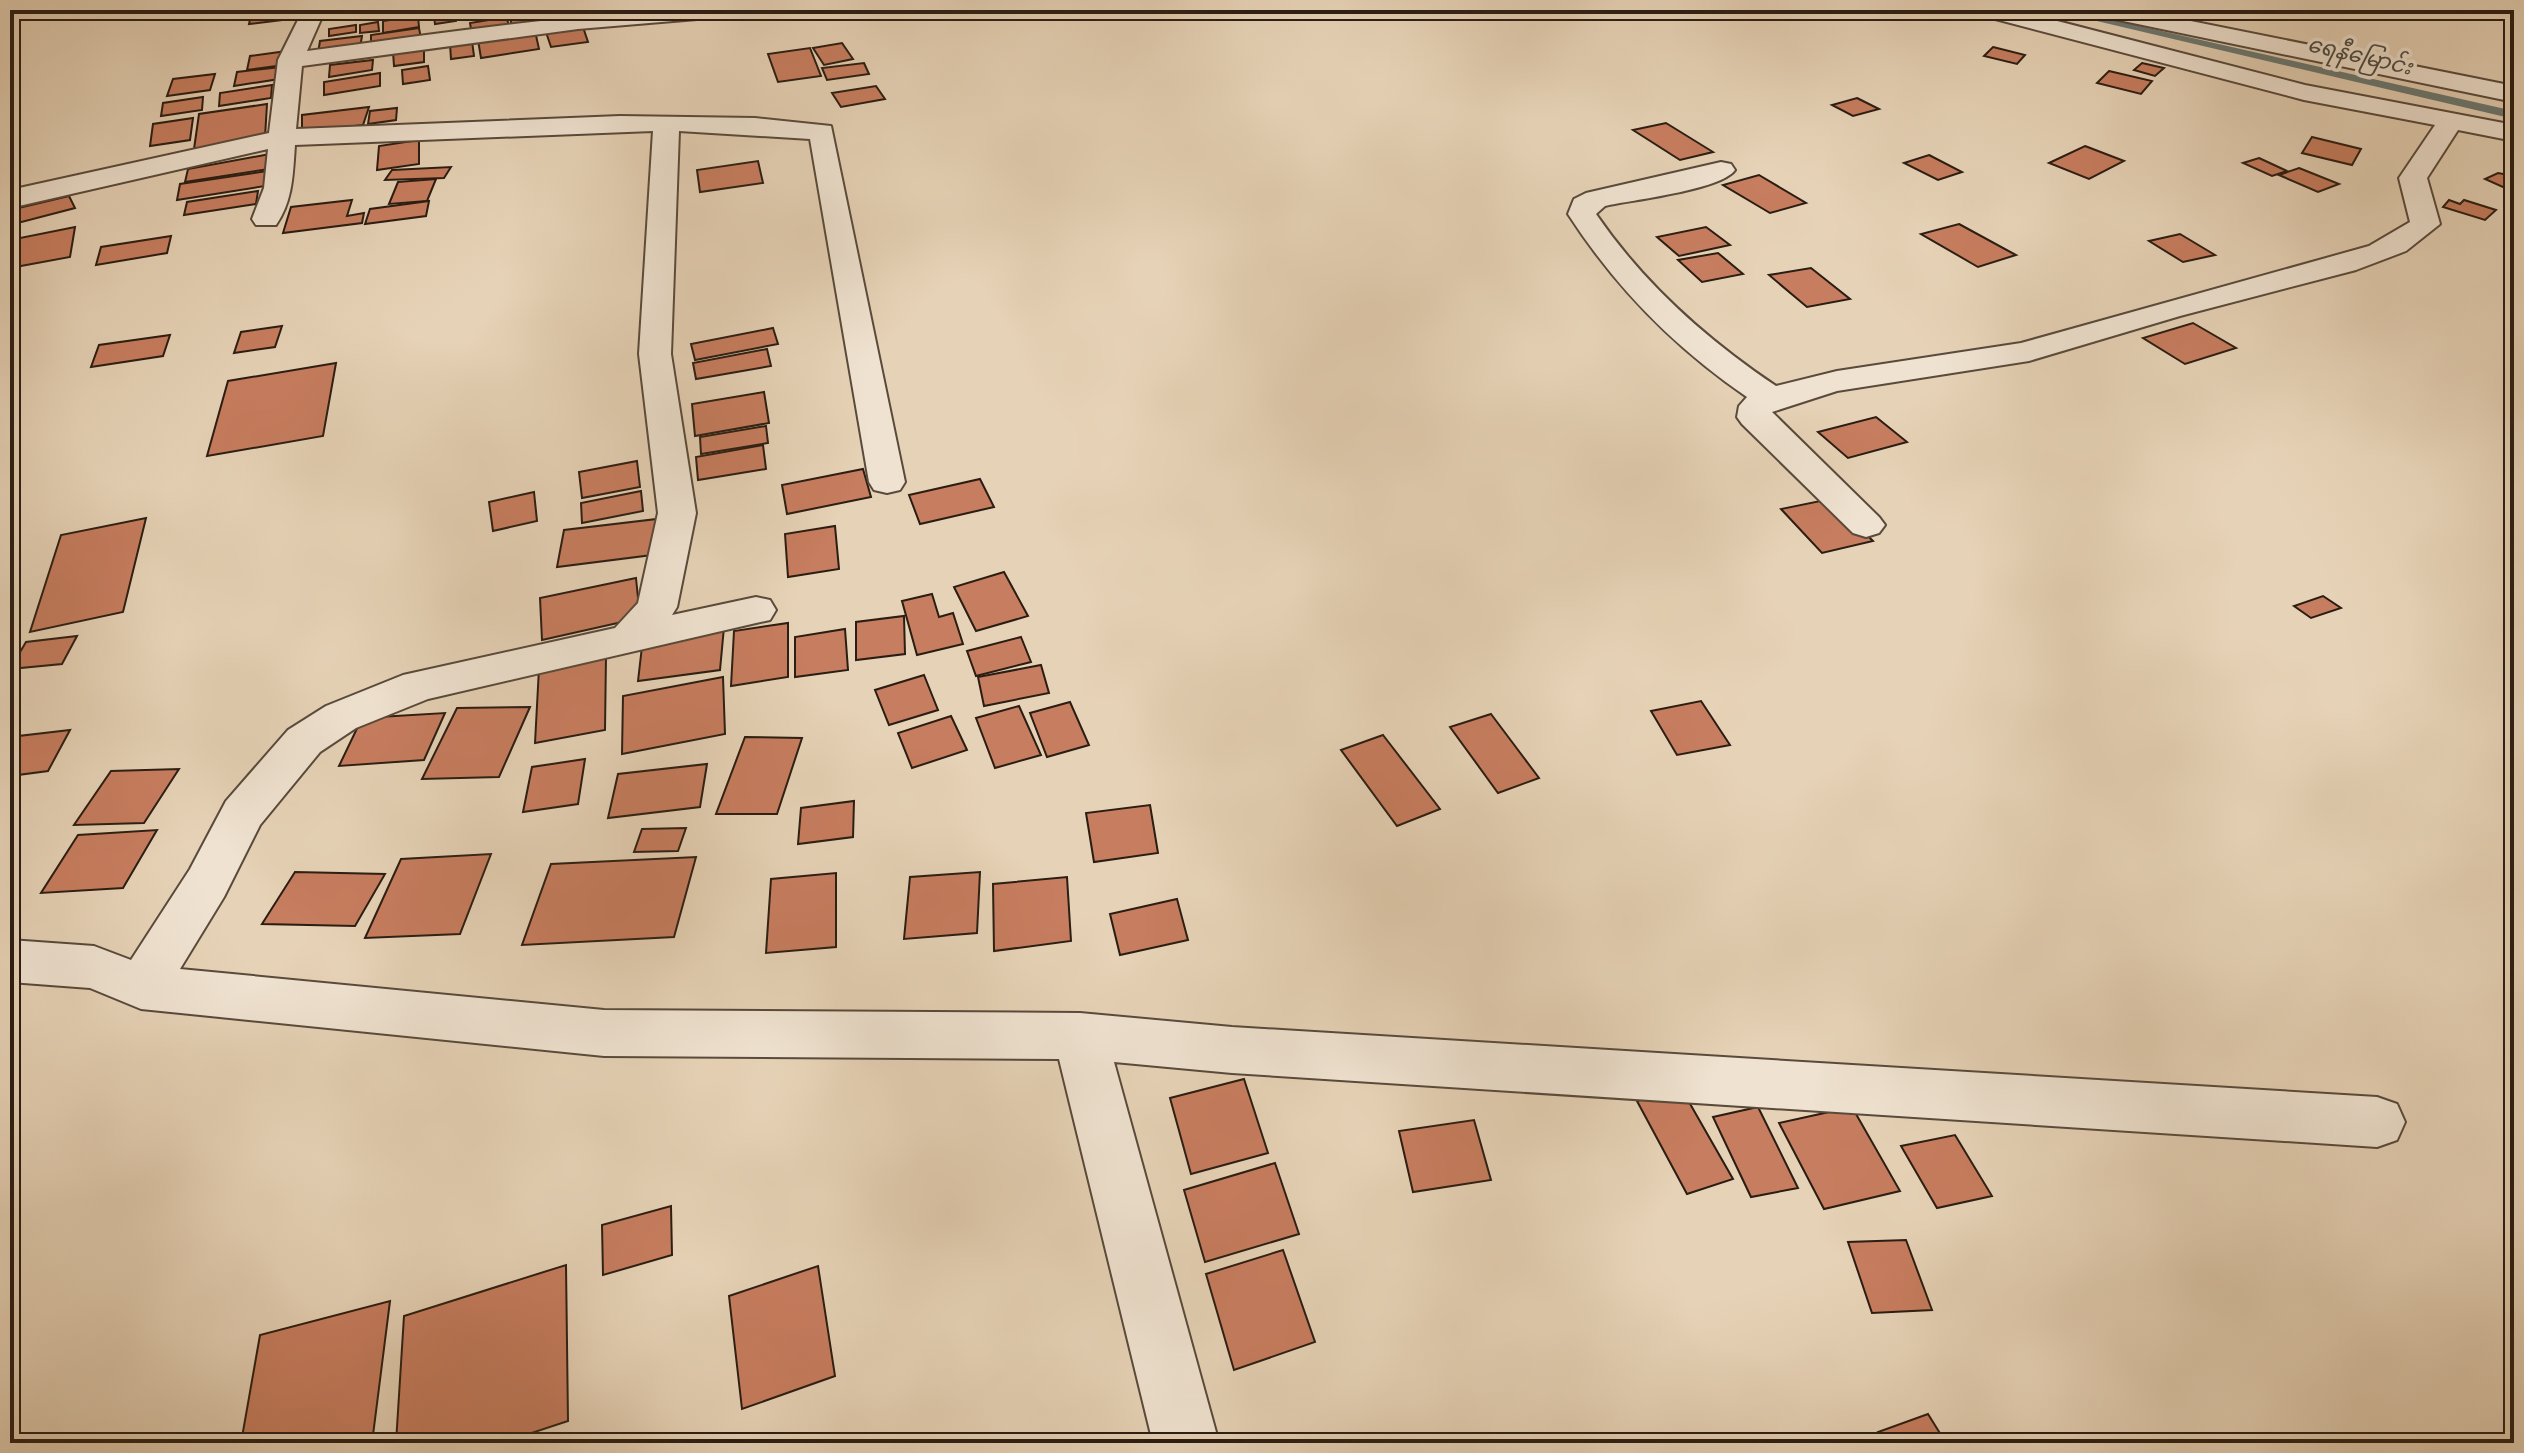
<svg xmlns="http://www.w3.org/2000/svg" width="2524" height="1453" viewBox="0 0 2524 1453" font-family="'IM FELL English','Noto Sans Myanmar',serif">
  <rect width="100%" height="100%" fill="#e6d2b6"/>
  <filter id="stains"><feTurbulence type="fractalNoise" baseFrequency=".0025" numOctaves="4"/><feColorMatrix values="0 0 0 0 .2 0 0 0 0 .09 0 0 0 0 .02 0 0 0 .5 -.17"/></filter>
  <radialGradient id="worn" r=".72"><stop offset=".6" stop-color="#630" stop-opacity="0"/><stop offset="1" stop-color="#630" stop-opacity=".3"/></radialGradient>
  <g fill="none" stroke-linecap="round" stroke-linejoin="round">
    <path fill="#6b7974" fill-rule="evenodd" d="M2050 10H2069L2514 111V119Z"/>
  </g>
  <g fill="#c77d5f" stroke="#2a1d13" stroke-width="2">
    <path d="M252 10H306V17L249 24Z"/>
    <path d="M549 11 550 23 511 28V15Z"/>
    <path d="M456 13V21L435 24 434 15Z"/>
    <path d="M418 16 419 27 383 33V21Z"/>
    <path d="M507 17 509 29 472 35 470 23Z"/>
    <path d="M378 22 379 31 360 33V25Z"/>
    <path d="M356 25V32L329 36V29Z"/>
    <path d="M583 27 588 42 551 47 546 32Z"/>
    <path d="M419 28 421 39 371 46V35Z"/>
    <path d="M535 31 539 49 481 58 478 40Z"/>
    <path d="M362 36 360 48 318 53 320 41Z"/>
    <path d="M472 41 474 56 451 59 450 44Z"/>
    <path d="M842 43 853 59 824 65 813 48Z"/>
    <path d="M424 47V62L394 66 393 52Z"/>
    <path d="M1993 47 2025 55 2017 64 1984 56Z"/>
    <path d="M810 48 821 76 778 82 768 54Z"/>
    <path d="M287 51 284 65 247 70 250 56Z"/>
    <path d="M373 60 372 70 329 77 330 65Z"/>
    <path d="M864 63 869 74 827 80 822 68Z"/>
    <path d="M2142 63 2164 68 2155 76 2134 70Z"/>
    <path d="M428 66 430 80 403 84 402 70Z"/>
    <path d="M281 67 279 79 234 86 237 72Z"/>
    <path d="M2109 71 2152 81 2141 94 2097 83Z"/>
    <path d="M380 73V86L324 95V82Z"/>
    <path d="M215 74 210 90 167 96 173 79Z"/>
    <path d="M272 85 271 98 219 106 220 93Z"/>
    <path d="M876 86 885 99 841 107 832 93Z"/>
    <path d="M203 97 202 110 161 116 163 103Z"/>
    <path d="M1857 98 1879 109 1853 116 1832 105Z"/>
    <path d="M267 104 265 137 194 149 199 114Z"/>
    <path d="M369 107 363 125 302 132V115Z"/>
    <path d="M397 108 396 120 368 124 370 111Z"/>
    <path d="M193 118 190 140 150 146 153 124Z"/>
    <path d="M1666 123 1713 152 1680 160 1633 130Z"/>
    <path d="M2312 137 2361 149 2352 165 2302 153Z"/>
    <path d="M419 140V164L377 170 379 146Z"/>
    <path d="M2085 146 2124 161 2089 179 2049 163Z"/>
    <path d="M270 154 269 169 185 182 188 169Z"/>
    <path d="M1929 155 1962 172 1938 180 1904 163Z"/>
    <path d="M2259 158 2287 171 2272 176 2243 163Z"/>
    <path d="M758 161 763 183 700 192 697 170Z"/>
    <path d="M451 167 444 178 385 180 392 170Z"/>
    <path d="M2299 168 2339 184 2318 192 2279 175Z"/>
    <path d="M267 171 265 186 177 200 180 184Z"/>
    <path d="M2498 173 2514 176V192L2485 179Z"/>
    <path d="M1759 175 1806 203 1770 213 1723 185Z"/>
    <path d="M436 179 427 201 389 204 398 182Z"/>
    <path d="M258 191 256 204 184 215 187 202Z"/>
    <path d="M69 196 75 208 10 225V210Z"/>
    <path d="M352 200 347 216 364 213 362 223 283 233 291 207Z"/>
    <path d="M2449 200 2460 204 2464 200 2496 210 2485 220 2443 207Z"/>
    <path d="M429 201 426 216 365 224 370 209Z"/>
    <path d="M1959 224 2016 255 1978 267 1921 234Z"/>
    <path d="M75 227 70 257 10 268V240Z"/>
    <path d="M1706 227 1730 245 1679 256 1657 237Z"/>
    <path d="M2180 234 2215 255 2183 262 2149 241Z"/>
    <path d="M171 236 167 253 96 265 101 247Z"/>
    <path d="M1718 253 1743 274 1702 282 1678 260Z"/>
    <path d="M1811 268 1850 299 1807 307 1769 275Z"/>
    <path d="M2193 323 2236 348 2185 364 2143 338Z"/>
    <path d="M282 326 275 347 234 353 241 332Z"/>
    <path d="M773 328 778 344 695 360 691 344Z"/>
    <path d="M170 335 163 356 91 367 99 345Z"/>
    <path d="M767 349 771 366 696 379 693 363Z"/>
    <path d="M336 363 323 436 207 456 228 381Z"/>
    <path d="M764 392 769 423 695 436 692 404Z"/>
    <path d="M1876 417 1907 442 1848 458 1818 432Z"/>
    <path d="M766 426 768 443 701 454 700 437Z"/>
    <path d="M763 445 766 469 698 480 696 457Z"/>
    <path d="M637 461 640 487 582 498 579 472Z"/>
    <path d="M863 469 871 497 787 514 782 485Z"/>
    <path d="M980 479 994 507 920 524 909 495Z"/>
    <path d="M641 491 643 511 582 523 581 503Z"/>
    <path d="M534 492 537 521 493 531 489 502Z"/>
    <path d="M1830 499 1873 541 1822 553 1781 509Z"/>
    <path d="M146 518 123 612 30 632 61 535Z"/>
    <path d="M657 519 652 555 557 567 564 530Z"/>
    <path d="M835 526 839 569 788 577 785 534Z"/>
    <path d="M1004 572 1028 616 976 631 954 587Z"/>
    <path d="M636 578 640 618 542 640 540 598Z"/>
    <path d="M932 594 939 617 953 613 963 644 917 655 902 601Z"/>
    <path d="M2323 596 2341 608 2311 618 2294 606Z"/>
    <path d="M904 616 905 654 856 660V622Z"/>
    <path d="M788 623V677L731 686 734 631Z"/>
    <path d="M724 627 720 670 638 681 643 638Z"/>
    <path d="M845 629 848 670 795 677V637Z"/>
    <path d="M77 636 62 664 10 669 26 642Z"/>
    <path d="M1021 637 1031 662 976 676 967 651Z"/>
    <path d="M606 656 605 730 535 743 539 668Z"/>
    <path d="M1041 665 1049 693 984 706 978 677Z"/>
    <path d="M924 675 938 710 889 725 875 690Z"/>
    <path d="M723 677 725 734 622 754 623 696Z"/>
    <path d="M1701 701 1730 745 1677 755 1651 711Z"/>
    <path d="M1070 702 1089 745 1047 757 1030 713Z"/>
    <path d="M1019 706 1041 755 995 768 976 718Z"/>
    <path d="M530 707 499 777 422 779 457 708Z"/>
    <path d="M445 713 424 760 339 766 362 718Z"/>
    <path d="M1491 714 1539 778 1498 793 1450 727Z"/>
    <path d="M951 716 967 750 912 768 898 733Z"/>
    <path d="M70 730 48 771 10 776V737Z"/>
    <path d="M1383 735 1440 809 1397 826 1341 750Z"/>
    <path d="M745 737 802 738 777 814H716Z"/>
    <path d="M585 759 578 804 523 812 532 767Z"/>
    <path d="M707 764 700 807 608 818 618 774Z"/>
    <path d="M179 769 144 823 74 825 111 771Z"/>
    <path d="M854 801 853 837 798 844 801 808Z"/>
    <path d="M1150 805 1158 853 1094 862 1086 813Z"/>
    <path d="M686 828 678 851 634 852 642 829Z"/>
    <path d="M157 830 123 888 41 893 78 835Z"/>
    <path d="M491 854 460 934 365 938 401 859Z"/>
    <path d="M696 857 674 937 522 945 551 864Z"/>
    <path d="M295 872 385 874 355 926 262 924Z"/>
    <path d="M980 872 977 933 904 939 910 877Z"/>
    <path d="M836 873V947L766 953 771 879Z"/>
    <path d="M1067 877 1071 941 994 951 993 884Z"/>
    <path d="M1177 899 1188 940 1120 955 1110 914Z"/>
    <path d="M1244 1079 1268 1153 1191 1174 1170 1098Z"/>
    <path d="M1681 1088 1733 1179 1687 1194 1637 1101Z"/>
    <path d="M1758 1107 1798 1188 1751 1197 1713 1117Z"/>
    <path d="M1852 1107 1900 1191 1824 1209 1779 1123Z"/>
    <path d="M1474 1120 1491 1180 1413 1192 1399 1131Z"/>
    <path d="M1955 1135 1992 1196 1937 1208 1901 1146Z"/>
    <path d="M1275 1163 1299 1234 1205 1262 1184 1190Z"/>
    <path d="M671 1206 672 1255 603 1275 602 1225Z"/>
    <path d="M1906 1240 1932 1310 1872 1313 1848 1242Z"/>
    <path d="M1283 1250 1315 1342 1234 1370 1206 1274Z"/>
    <path d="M566 1265 568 1421 501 1443H396L404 1316Z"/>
    <path d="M818 1266 835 1376 742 1409 729 1296Z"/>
    <path d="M390 1301 372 1443H241L260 1335Z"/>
    <path d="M1928 1414 1946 1443H1884L1878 1432Z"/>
  </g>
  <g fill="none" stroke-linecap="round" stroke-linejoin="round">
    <defs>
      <g id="minor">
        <path d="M303 10H325L307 51C449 32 589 10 732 10L721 17 578 29 302 66 296 129 620 116 755 118 831 126 905 482 900 490 887 493 874 490 869 482 810 139 679 131 671 354 696 513 677 607 672 615 756 597 770 600 776 610 770 620 756 623 428 699 356 728 320 752 260 825 224 897 180 969 604 1010 1080 1013 1232 1027 2377 1097 2397 1104 2405 1122 2397 1140 2377 1147 1232 1073 1114 1062 1219 1443H1153L1059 1059 604 1056 141 1009 90 988 10 982V940L94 946 131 960 190 869 226 801 288 730 326 706 403 675 615 628 638 603 658 513 639 354 653 131 295 145C293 173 293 201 276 225H256L252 219 264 188 268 149 10 208V190L269 133 278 60Z"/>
        <path d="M1977 10H2015L2305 85 2514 125V141L2458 130 2427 178 2440 224 2406 251 2356 270 2180 316 2029 361 1837 391 1772 412 1879 517 1885 525 1879 533 1866 537 1853 533 1742 424 1737 417 1739 406 1747 397C1674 347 1616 288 1568 214L1574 199 1586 193 1721 162 1731 164 1735 170C1721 190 1631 200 1605 206L1596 214C1644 284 1706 339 1776 386L1837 371 2021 343 2369 246 2410 222 2399 178 2435 125 2304 100 1980 15Z"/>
        <path d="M2093 10H2136L2514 86V102L2104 17Z"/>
      </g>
    </defs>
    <use href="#minor" stroke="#594a3c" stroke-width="4"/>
    <use href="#minor" fill="#efe2d0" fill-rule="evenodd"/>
  </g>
  <g text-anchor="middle" stroke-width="7" stroke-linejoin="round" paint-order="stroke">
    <g font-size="22" font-style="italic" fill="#4b4b43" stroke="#efe2d0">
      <text transform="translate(2360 55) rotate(13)" y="8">ရေနီမြောင်း</text>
    </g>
  </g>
  <rect width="2524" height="1453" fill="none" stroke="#e6d2b6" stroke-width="40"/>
  <rect x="12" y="12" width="2500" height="1429" fill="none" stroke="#2a1d13" stroke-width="4"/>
  <rect x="20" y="20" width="2484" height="1413" fill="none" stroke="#2a1d13" stroke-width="2"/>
  <rect width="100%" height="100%" filter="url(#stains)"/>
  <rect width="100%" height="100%" fill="url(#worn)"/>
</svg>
